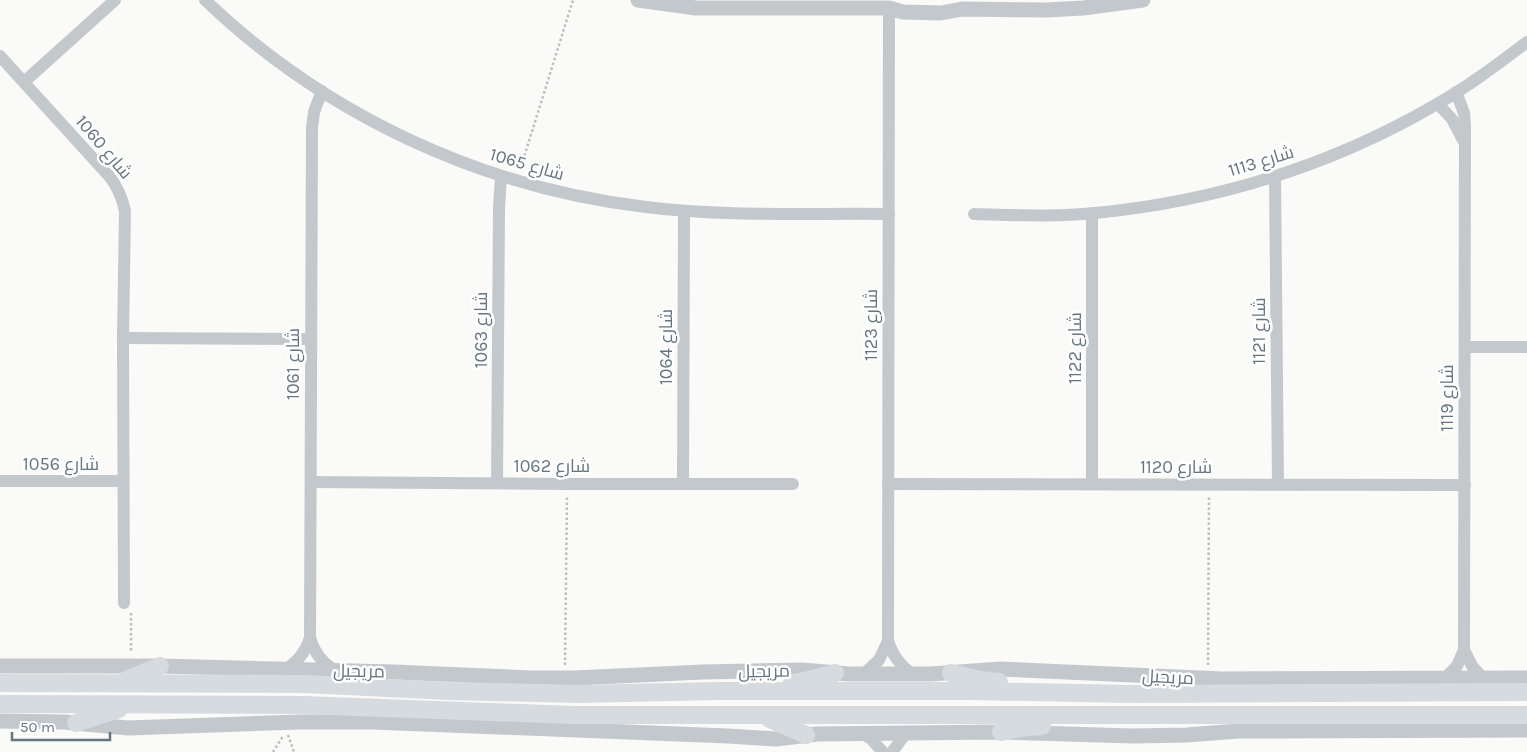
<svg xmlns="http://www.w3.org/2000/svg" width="1527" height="752" viewBox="0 0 1527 752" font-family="Karla,Cairo,sans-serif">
  <rect width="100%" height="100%" fill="#fafaf8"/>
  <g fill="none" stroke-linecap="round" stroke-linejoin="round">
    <g stroke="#bbbfc2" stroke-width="2.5" stroke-dasharray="2.5 2.5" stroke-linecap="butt">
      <path d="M520 170 573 0"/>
      <path d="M131 613V653"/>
      <path d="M565 665 567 496"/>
      <path d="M1208 665 1209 496"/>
      <path d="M288 735 294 752"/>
      <path d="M273 752 283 736"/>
    </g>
    <g stroke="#c3c8cc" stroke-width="12">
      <path d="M205 0C325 115 482 188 646 207 726 217 808 213 889 214"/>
      <path d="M889 8 888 641C893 656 900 665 912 674"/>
      <path d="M0 56 109 176C118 187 122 197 125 211L123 338 124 603"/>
      <path d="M24 82 115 0"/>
      <path d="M322 91 314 112 312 128 310 638C314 652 321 662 334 670"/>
      <path d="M1438 104 1452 119 1463 140"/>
      <path d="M1275 177 1278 484"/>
      <path d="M1092 213V484"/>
      <path d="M974 214C1014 215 1055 217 1095 213 1217 201 1331 166 1437 104 1469 86 1498 64 1527 42"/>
      <path d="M123 338 311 339"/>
      <path d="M1465 347H1527"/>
      <path d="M0 481H123"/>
      <path d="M311 482 567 484H793"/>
      <path d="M497 483 499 208 501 177"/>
      <path d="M683 484 684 211"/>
      <path d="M888 484 1465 485"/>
      <path d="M1464 650 1472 666 1484 679"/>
      <path d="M285 670C298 661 305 653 310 638"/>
      <path d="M865 673 879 660 888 641"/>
      <path d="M1444 679 1457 666 1464 650 1465 125 1464 113 1456 92"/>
      <path d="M863 734 871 739 883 752"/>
      <path d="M892 752 906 733"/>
    </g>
    <g stroke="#c3c8cc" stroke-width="15">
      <path d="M638 0 696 8H889L903 12 941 13 962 9 1046 10 1083 8 1143 0"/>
      <path d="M0 666H160L394 672 532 678H575L703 672 802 670 849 674H931L1001 669 1222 679 1527 678"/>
      <path d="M0 721 64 722 128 728 299 722H373L728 736 776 739 817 734 1001 732 1133 736 1186 735 1239 731 1527 730"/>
    </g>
    <g stroke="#d6dbdf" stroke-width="18">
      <path d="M951 673 980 680 999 682"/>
      <path d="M126 680 160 666"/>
      <path d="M0 683 305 684 449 691 579 694 719 691H969L1131 694 1527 692"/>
      <path d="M792 683 809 680 835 673"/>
      <path d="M0 704 304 705 573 715H1527"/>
      <path d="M770 719 806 735"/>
      <path d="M76 723 119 709"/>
      <path d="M1001 732 1020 728 1042 726"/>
    </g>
  </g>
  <g text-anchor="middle" stroke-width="5" stroke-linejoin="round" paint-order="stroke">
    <g font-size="18" fill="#657683" stroke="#fff">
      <text transform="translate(104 147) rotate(50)" y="6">شارع 1060</text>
      <text transform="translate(1261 161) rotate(-17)" y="6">شارع 1113</text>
      <text transform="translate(527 164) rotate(16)" y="6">شارع 1065</text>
      <text transform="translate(871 325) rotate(-90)" y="6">شارع 1123</text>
      <text transform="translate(481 330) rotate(-90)" y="6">شارع 1063</text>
      <text transform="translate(1259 331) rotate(-90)" y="6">شارع 1121</text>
      <text transform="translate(666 347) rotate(-90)" y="6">شارع 1064</text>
      <text transform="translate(1075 348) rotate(-90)" y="6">شارع 1122</text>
      <text transform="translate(293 364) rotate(-90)" y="6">شارع 1061</text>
      <text transform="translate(1447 398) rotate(-90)" y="6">شارع 1119</text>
      <text x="61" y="470">شارع 1056</text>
      <text x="552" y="472">شارع 1062</text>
      <text x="1176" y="473">شارع 1120</text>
      <text transform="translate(359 671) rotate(1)" y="6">مريجيل</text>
      <text transform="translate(764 671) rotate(-1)" y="6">مريجيل</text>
      <text transform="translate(1168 677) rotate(3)" y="6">مريجيل</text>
    </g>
  </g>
  <path d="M12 732v8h98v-8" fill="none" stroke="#657683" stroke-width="2.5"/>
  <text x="20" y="732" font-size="15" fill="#657683" stroke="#ffffff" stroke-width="4" paint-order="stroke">50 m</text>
</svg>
